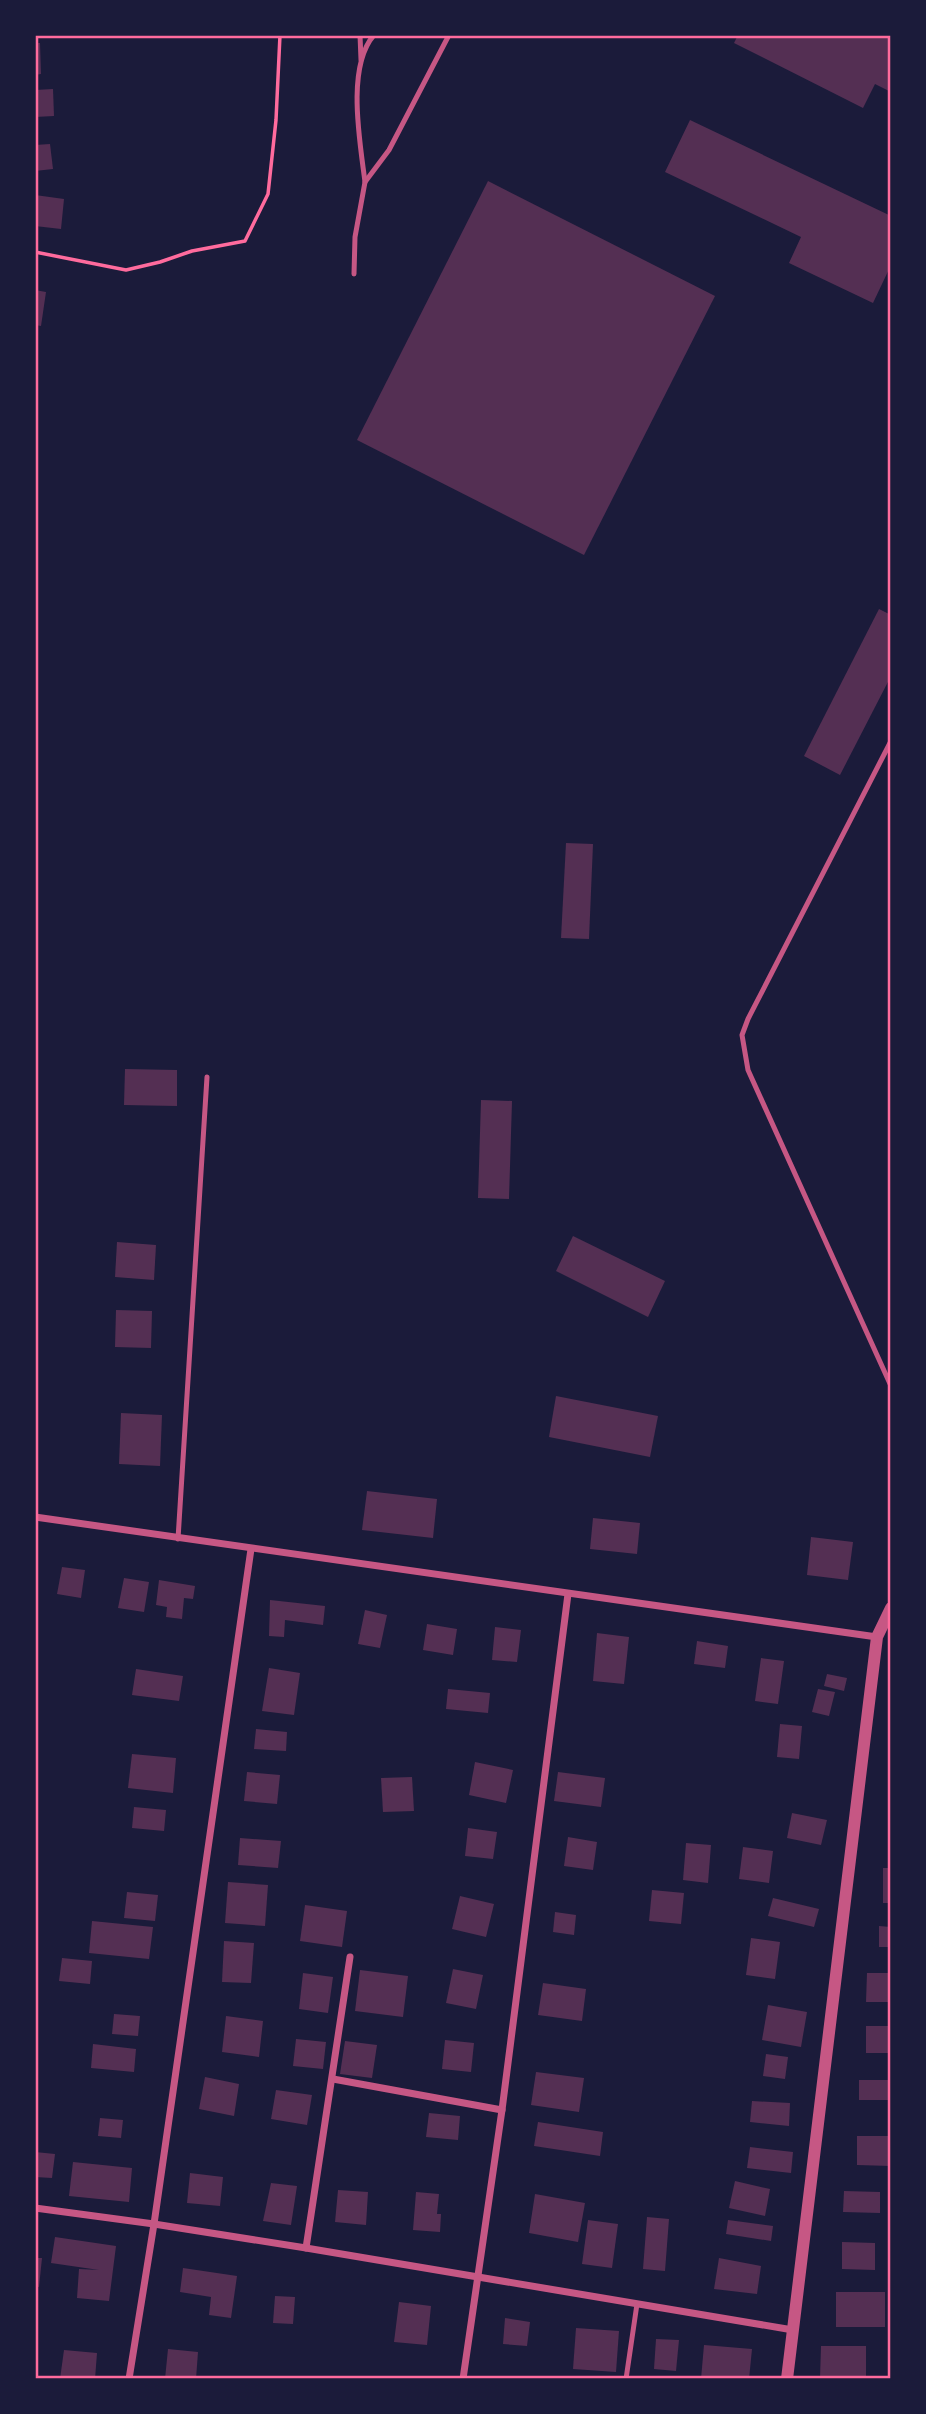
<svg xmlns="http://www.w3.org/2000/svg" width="926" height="2414" viewBox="0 0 926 2414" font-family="Montserrat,sans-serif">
  <rect width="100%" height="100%" fill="#1b1b3a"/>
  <g fill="#542f53">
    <path d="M738 35H891V92L875 84 863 108 734 43Z"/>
    <path d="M35 43H40L41 74 35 75Z"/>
    <path d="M53 89 54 116 35 117V90Z"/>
    <path d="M690 120 891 216V265L873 303 789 263 801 237 665 172Z"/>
    <path d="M50 144 53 169 35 171V145Z"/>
    <path d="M488 181 715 296 584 555 357 440Z"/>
    <path d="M35 195 64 199 61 229 35 226Z"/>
    <path d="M35 290 46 292 41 326 35 325Z"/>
    <path d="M879 609 891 615V676L840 775 804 756Z"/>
    <path d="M566 843 593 844 589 939 561 938Z"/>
    <path d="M125 1069 177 1070V1106L124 1105Z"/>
    <path d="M481 1100 512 1101 509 1199 478 1198Z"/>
    <path d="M573 1236 665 1281 648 1317 556 1271Z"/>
    <path d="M117 1242 156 1245 154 1280 115 1277Z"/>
    <path d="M116 1310 152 1311 151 1348 115 1347Z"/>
    <path d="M556 1396 658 1416 650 1457 549 1437Z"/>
    <path d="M121 1413 162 1415 160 1466 119 1464Z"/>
    <path d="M367 1491 437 1499 433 1538 362 1530Z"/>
    <path d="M593 1518 640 1523 637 1554 590 1549Z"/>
    <path d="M811 1537 853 1542 848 1580 807 1575Z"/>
    <path d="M62 1567 85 1570 81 1598 57 1594Z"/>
    <path d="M124 1578 149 1582 144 1612 118 1608Z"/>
    <path d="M159 1580 195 1586 193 1599 184 1598 182 1619 166 1617 167 1607 156 1605Z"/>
    <path d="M270 1600 325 1606 323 1625 285 1620 284 1637 269 1636Z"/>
    <path d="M365 1610 387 1615 380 1648 358 1644Z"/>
    <path d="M427 1624 457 1629 453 1655 423 1650Z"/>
    <path d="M495 1627 521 1630 517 1662 492 1660Z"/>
    <path d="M597 1633 629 1637 624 1684 593 1681Z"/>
    <path d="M697 1641 728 1646 725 1668 694 1664Z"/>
    <path d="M761 1658 784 1661 778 1704 755 1701Z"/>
    <path d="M269 1668 300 1673 294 1715 262 1711Z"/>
    <path d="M136 1669 183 1676 179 1701 132 1695Z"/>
    <path d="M827 1674 847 1678 844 1691 824 1686Z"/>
    <path d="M448 1689 490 1693 488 1713 446 1709Z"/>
    <path d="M818 1689 835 1692 829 1716 812 1712Z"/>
    <path d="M780 1724 802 1726 799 1759 777 1757Z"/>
    <path d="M256 1729 287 1732 286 1751 254 1749Z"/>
    <path d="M132 1754 176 1758 173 1793 128 1788Z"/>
    <path d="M475 1762 513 1770 506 1803 469 1795Z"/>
    <path d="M247 1772 280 1775 277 1804 244 1801Z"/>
    <path d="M558 1772 605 1778 601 1807 554 1801Z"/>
    <path d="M412 1777 414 1811 383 1812 381 1778Z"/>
    <path d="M134 1807 166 1810 164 1831 132 1828Z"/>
    <path d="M792 1813 827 1820 821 1845 787 1838Z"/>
    <path d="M468 1828 497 1832 493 1859 465 1856Z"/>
    <path d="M568 1837 597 1842 593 1870 564 1866Z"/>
    <path d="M240 1838 281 1841 278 1868 238 1865Z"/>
    <path d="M686 1843 711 1845 708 1883 683 1880Z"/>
    <path d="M743 1847 773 1851 769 1883 739 1879Z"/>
    <rect x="883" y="1868" width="8" height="35"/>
    <path d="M228 1882 268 1885 265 1926 225 1923Z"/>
    <path d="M652 1890 684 1893 681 1924 649 1921Z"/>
    <path d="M127 1892 158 1895 155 1921 124 1918Z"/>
    <path d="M460 1896 494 1904 486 1937 452 1929Z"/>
    <path d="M773 1898 819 1909 814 1927 768 1916Z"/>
    <path d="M305 1905 347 1911 342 1947 300 1941Z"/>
    <path d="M555 1912 576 1915 574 1935 553 1932Z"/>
    <path d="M92 1921 153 1927 149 1959 89 1953Z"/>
    <path d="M879 1926 891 1927V1947H879Z"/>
    <path d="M751 1938 780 1942 775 1979 746 1975Z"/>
    <path d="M224 1941 254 1943 251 1983 222 1982Z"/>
    <path d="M62 1958 92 1961 90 1984 59 1981Z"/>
    <path d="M453 1969 483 1975 476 2009 446 2003Z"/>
    <path d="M360 1970 408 1976 403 2017 355 2011Z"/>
    <path d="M303 1973 333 1977 328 2013 299 2009Z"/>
    <path d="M867 1973H891V2002H866Z"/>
    <path d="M543 1983 586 1989 582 2021 538 2015Z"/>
    <path d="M768 2005 807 2012 801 2047 762 2040Z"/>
    <path d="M114 2014 140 2016 138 2036 112 2034Z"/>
    <path d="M226 2016 263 2021 259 2057 222 2052Z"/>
    <rect x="866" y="2026" width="25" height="27"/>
    <path d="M296 2039 326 2042 323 2069 293 2066Z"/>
    <path d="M445 2040 474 2043 471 2072 442 2069Z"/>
    <path d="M345 2041 377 2045 372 2078 340 2074Z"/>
    <path d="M93 2044 136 2049 134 2072 91 2068Z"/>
    <path d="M766 2054 788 2057 785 2079 763 2076Z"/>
    <path d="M536 2072 584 2078 579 2112 531 2105Z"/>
    <path d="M205 2077 239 2084 234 2116 199 2109Z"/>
    <rect x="859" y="2080" width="32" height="20"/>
    <path d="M276 2090 312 2095 307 2125 271 2119Z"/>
    <path d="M752 2101 790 2103 789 2126 750 2122Z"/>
    <path d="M429 2113 460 2116 458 2140 426 2137Z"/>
    <path d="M100 2118 123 2120 121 2138 98 2136Z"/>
    <path d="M538 2122 603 2132 600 2156 534 2146Z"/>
    <path d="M857 2136H891V2166L857 2165Z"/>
    <path d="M750 2147 793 2152 791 2173 747 2168Z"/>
    <path d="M35 2152 55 2154 52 2178 35 2177Z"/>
    <path d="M73 2162 132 2168 129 2202 69 2196Z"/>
    <path d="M190 2173 223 2177 220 2206 187 2203Z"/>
    <path d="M735 2181 770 2189 765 2216 729 2208Z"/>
    <path d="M271 2183 297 2186 291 2225 263 2221Z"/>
    <path d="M338 2190 368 2192 366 2225 335 2222Z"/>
    <path d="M844 2191 880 2192V2213L843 2212Z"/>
    <path d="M416 2192 439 2194 437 2214H441L440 2232 413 2230Z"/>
    <path d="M535 2194 585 2203 578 2242 529 2233Z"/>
    <path d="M647 2217 669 2219 665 2271 643 2269Z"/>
    <path d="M588 2220 618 2224 612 2268 582 2264Z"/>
    <path d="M728 2220 773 2226 771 2241 726 2234Z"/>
    <path d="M55 2237 116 2246 109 2301 77 2298 79 2269 99 2270 51 2263Z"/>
    <path d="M842 2242 875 2243V2270L842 2269Z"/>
    <path d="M35 2258H42L39 2287 35 2286Z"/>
    <path d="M719 2258 761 2266 757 2294 714 2289Z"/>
    <path d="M183 2268 237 2276 231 2318 209 2315 211 2297 180 2292Z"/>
    <rect x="836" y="2292" width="49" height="35"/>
    <path d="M275 2296 295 2297 293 2324 273 2323Z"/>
    <path d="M399 2302 431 2306 427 2345 394 2342Z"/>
    <path d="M505 2318 530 2322 527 2346 503 2344Z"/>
    <path d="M576 2328 619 2331 616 2372 573 2369Z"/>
    <path d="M656 2339 679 2340 676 2371 654 2369Z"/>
    <path d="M704 2345 752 2349 749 2379H701Z"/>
    <path d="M821 2346H866V2379H820Z"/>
    <path d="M168 2349 198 2352 196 2379H165Z"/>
    <path d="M64 2350 97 2353 95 2379H60Z"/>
  </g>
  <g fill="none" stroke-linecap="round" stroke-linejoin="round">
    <path stroke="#ff6b9d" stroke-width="3.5" d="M35 252 126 270 160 262 192 251 245 241 268 194 276 120 280 35"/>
    <g stroke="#c65784" stroke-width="5">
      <path d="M360 35 361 60"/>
      <path d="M365 182C360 142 346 67 374 35"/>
      <path d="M354 274 355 237 365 182 389 150 449 35"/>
      <path d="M891 741 748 1019 742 1035 748 1070 891 1386"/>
      <path d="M178 1539 207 1077"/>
      <path d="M626 2379 637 2304"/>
    </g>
    <g stroke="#c65784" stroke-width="7">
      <path d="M35 1517 877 1637"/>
      <path d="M333 2079 502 2110"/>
      <path d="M35 2208 154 2224 306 2248 793 2330"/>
      <path d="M306 2248 350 1957"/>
      <path d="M129 2379 154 2224 251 1549"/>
      <path d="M463 2379 502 2110 568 1594"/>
    </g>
    <path stroke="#c65784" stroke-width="12" d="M787 2379 877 1637 891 1608"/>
  </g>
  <rect width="926" height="2414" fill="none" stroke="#1b1b3a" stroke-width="74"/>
  <rect x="37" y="37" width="852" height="2340" fill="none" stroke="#ff6b9d" stroke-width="2.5"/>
</svg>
